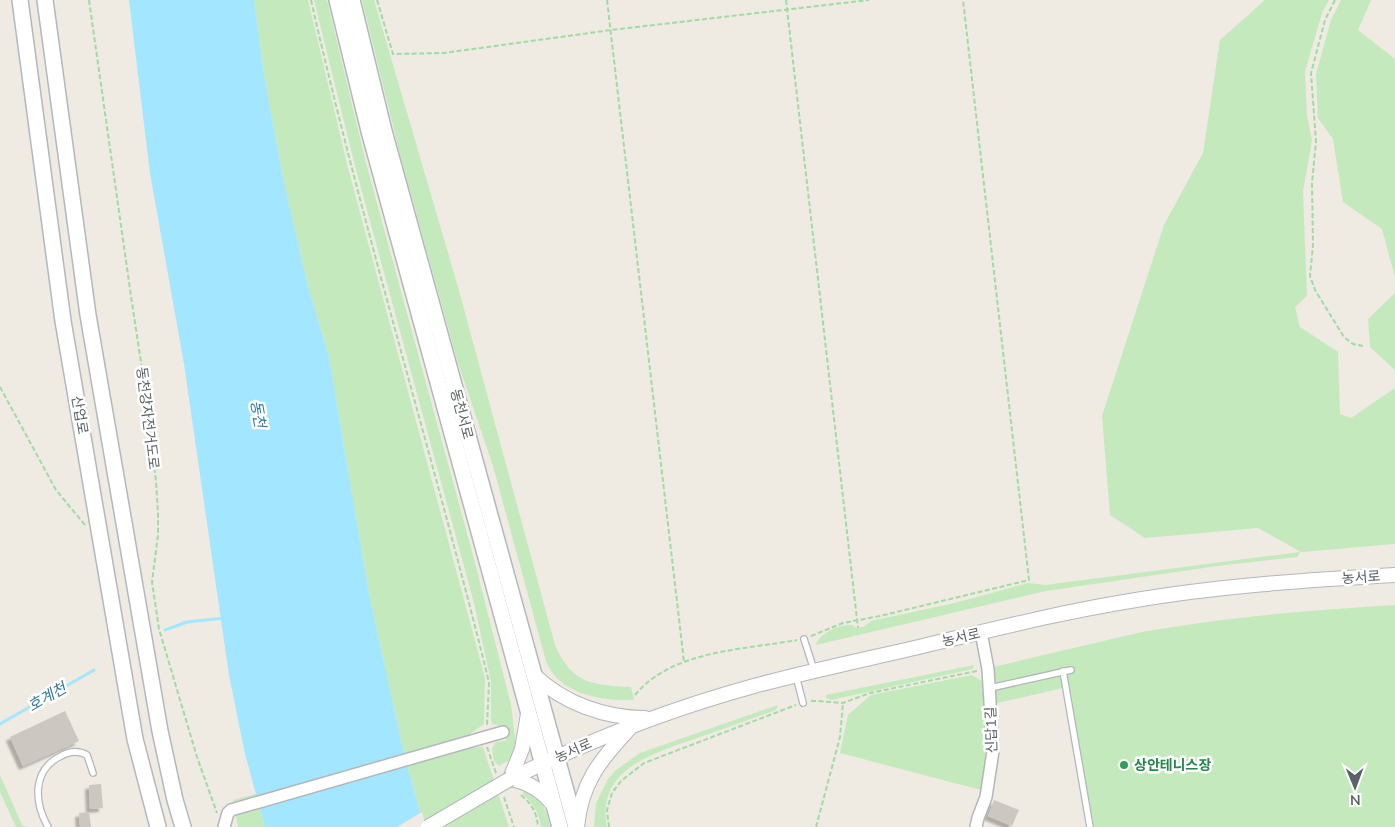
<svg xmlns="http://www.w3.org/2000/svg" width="1395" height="827" viewBox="0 0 1395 827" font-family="Mulish,'Noto Sans KR',sans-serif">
  <defs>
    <filter id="shadow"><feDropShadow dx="-4" dy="4" stdDeviation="1" flood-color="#0004"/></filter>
  </defs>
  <rect width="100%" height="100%" fill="#efeae2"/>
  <g fill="#c4e9bd">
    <path d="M254 0H308L348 168 485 678 484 724 467 736 470 748 483 747 509 827H424L404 754 369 594 329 357 309 290 284 183 265 81Z"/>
    <path d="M314 0H327L366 163 474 559 511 705 516 745 513 758 499 766 494 761 492 749 496 742 505 741 509 735 505 728 492 724 491 720V682L474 603 355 166Z"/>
    <path d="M362 0H374L458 287 555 645C572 684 592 685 631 687L634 700C603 701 559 695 546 661L493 466 458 363 400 154Z"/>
    <path d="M1265 0H1329L1322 13 1305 72 1307 116 1312 140 1303 192 1307 296 1295 307 1300 327 1338 352 1340 414 1351 418 1395 388V544L1301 552 1258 528 1145 538 1110 515 1102 416 1164 225 1203 153 1220 40Z"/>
    <path d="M1341 0H1371L1358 30 1395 59V277L1382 229 1343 202 1333 139 1318 118 1316 74 1331 20Z"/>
    <path d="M1395 293V370L1370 347 1368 319Z"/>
    <path d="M1300 552 1297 557 1217 566 1046 591 816 645C819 633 840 624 852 625L856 628 863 627 871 621 955 603 1028 583 1045 585Z"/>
    <path d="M1395 605V827H1094L1068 687 997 703 993 667 1142 632 1150 654 1142 632C1226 617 1311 610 1395 605Z"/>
    <path d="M974 665 973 669 831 700 825 697 826 695Z"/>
    <path d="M972 675 982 681C988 717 988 754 981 790L840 753 848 715 871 695Z"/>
    <path d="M778 705 776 710C750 719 723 729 697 738 653 754 596 768 607 827H594L596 803 608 779 616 770 640 753Z"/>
    <path d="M0 775 22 825 27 827H16L0 792Z"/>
    <path d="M523 791C542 795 546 810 550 827H541C539 812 533 804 523 794Z"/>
    <path d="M256 794 265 827H238L233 800Z"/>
  </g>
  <path fill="#a2e6ff" d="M129 0H254L265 81 284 183 309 290 329 357 369 594 404 754 424 827H265L245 754 229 675 184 364 150 173Z"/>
  <path fill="#efeae2" d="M422 812 426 827H397Z"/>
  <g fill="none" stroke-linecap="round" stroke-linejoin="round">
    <g stroke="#a2e6ff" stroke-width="3">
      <path d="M165 630 187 622 225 618"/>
      <path d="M0 724 94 670"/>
    </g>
  </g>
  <g fill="#ccc7c1" filter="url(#shadow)">
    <path d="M65 711 79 741 23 766 10 737Z"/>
    <path d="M101 784 103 808 90 809 89 785Z"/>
    <path d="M994 800 1019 810 1012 826 988 816Z"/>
    <path d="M89 812 91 827H80L79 813Z"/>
  </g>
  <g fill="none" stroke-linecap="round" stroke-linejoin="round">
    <defs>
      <g id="service">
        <path d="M804 639 814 670"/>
        <path d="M1063 671 1090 827"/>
        <path d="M796 676 803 703"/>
        <path d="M990 688 1071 670"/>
        <path d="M48 827C34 802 32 770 61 756 70 751 78 750 87 755L93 773"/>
      </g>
      <g id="minor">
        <path d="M224 827 228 813 231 810 503 732"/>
        <path d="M976 827 978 818 986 797 993 751 988 669 981 632"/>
      </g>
      <g id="tertiary">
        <path d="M534 675C563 703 605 718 645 718"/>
        <path d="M510 779C588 741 670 709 754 686 806 672 858 661 910 649 983 632 1056 613 1130 601 1217 586 1307 580 1395 575"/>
        <path d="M510 779 522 749 528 714"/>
        <path d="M510 779C529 782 543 791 554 806"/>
        <path d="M577 827C581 783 600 760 629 729"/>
      </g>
      <g id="secondary">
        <path d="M20 0 63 321 135 739 158 827"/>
        <path d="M45 0 88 315 160 731 175 800 183 827"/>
        <path d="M337 0 369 131 560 827"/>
        <path d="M352 0 384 131 576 827"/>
      </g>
    </defs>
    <use href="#service" stroke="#b3b7bb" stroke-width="8"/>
    <use href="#minor" stroke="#b3b7bb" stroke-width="14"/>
    <use href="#tertiary" stroke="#b3b7bb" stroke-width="16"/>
    <use href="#secondary" stroke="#b2b8bc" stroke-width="18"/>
    <g stroke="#9fdca4" stroke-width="2" stroke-dasharray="5 2.5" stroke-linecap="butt">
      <path d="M89 0 131 296 145 389 156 481 158 513V535L152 582 159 629 197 757 217 813"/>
      <path d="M311 0C362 226 431 448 487 674L489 683 487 725"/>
      <path d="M377 0 393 54 444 53 611 30 869 0"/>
      <path d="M607 0 684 662"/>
      <path d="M786 0 858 628"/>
      <path d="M1335 0 1325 20 1311 73 1316 142 1312 183 1313 245 1310 276 1315 290 1344 337 1353 344 1363 346"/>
      <path d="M0 387 56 490 85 525"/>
      <path d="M811 636 843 623 880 616 1029 580 963 0"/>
      <path d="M635 695C672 650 743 650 797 640"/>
      <path d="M811 701H818L843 703 870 693 977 671"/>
      <path d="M487 747 496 773"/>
      <path d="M521 795C532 804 537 813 538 827"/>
      <path d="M504 797 514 827"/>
      <path d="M609 827 607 810 612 793 621 781 644 763 796 705"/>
      <path d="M816 827 840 737 843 703"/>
    </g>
    <use href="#service" stroke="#fff" stroke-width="5.5"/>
    <use href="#minor" stroke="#fff" stroke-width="11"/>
    <use href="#tertiary" stroke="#fff" stroke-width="14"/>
    <use href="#secondary" stroke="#fff" stroke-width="15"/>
    <defs>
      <path id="tertiary-bridge" d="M428 827 510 779"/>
    </defs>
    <use href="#tertiary-bridge" stroke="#b3b7bb" stroke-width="16" stroke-linecap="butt"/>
    <use href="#tertiary-bridge" stroke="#fff" stroke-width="14"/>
  </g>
  <circle fill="#2e9e5b" stroke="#fff" stroke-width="2" cx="1124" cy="765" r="5"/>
  <g text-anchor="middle" stroke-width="5" stroke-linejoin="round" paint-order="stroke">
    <g font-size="14" fill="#5b6165" stroke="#fff">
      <text transform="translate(462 414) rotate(75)" y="5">동천서로</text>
      <text transform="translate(80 415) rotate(80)" y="5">산업로</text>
      <text transform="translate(148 418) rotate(83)" y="5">동천강자전거도로</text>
      <text transform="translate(1361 577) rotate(-4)" y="5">농서로</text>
      <text transform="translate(961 637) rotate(-13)" y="5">농서로</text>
      <text transform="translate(991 730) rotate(-92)" y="5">신답1길</text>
      <text transform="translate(573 750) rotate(-24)" y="5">농서로</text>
    </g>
    <g font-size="14" font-weight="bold" fill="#27864d" stroke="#fff" text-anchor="start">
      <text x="1134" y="770">상안테니스장</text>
    </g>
    <g font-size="15" font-style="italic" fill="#30789e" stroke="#fff">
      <text transform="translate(258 414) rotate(80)" y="5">동천</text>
      <text transform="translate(47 697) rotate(-30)" y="5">호계천</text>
    </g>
  </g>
  <g transform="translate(1355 787) rotate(179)" stroke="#ffffff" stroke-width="4" paint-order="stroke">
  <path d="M0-4L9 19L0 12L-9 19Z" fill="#5b6165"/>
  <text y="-8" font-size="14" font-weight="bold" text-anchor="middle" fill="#5b6165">N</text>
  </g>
</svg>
